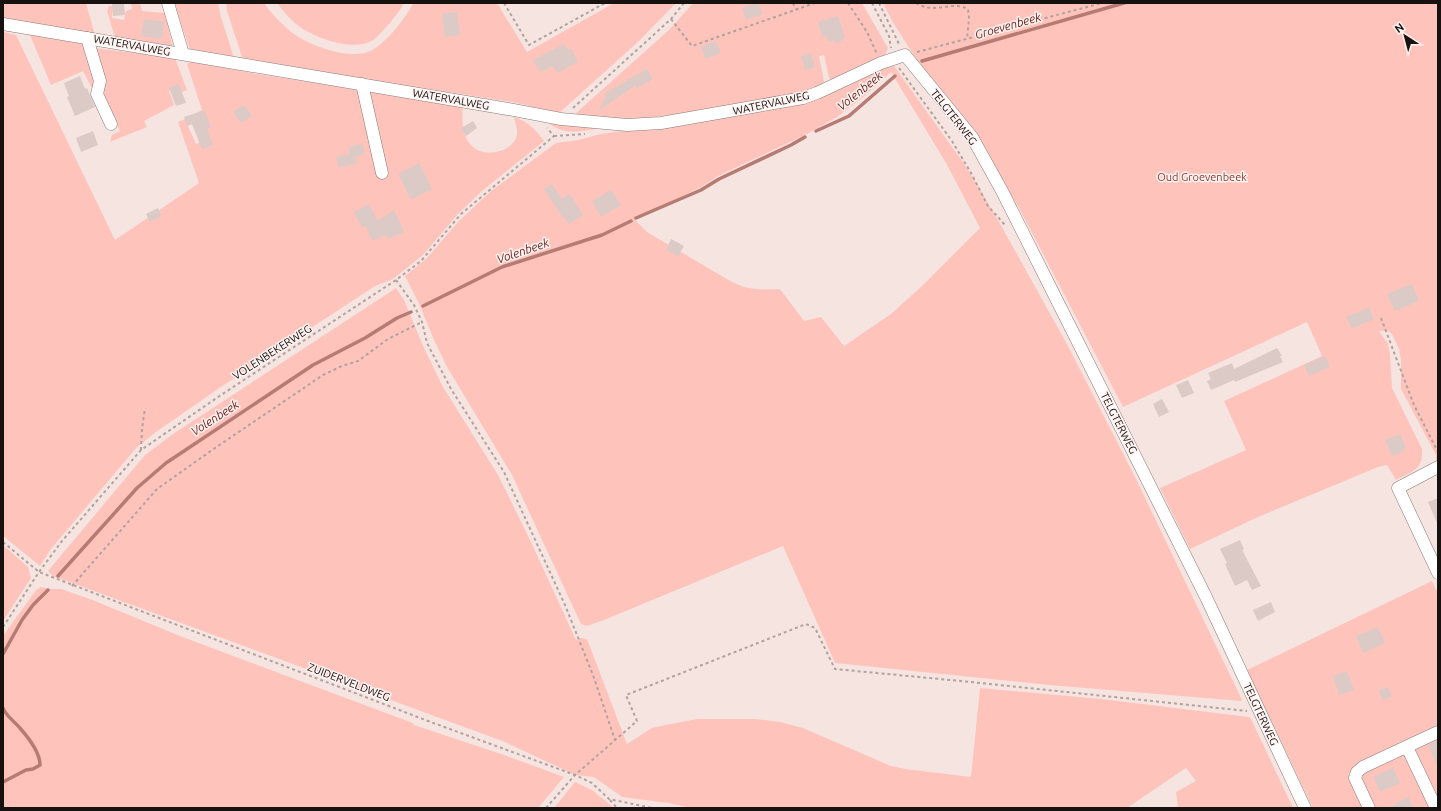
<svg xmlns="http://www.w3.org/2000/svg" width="1441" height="811" viewBox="0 0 1441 811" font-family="Ubuntu,sans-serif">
  <rect width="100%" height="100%" fill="#f6e4e1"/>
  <g fill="#fec4bb" fill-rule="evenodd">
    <path d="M3 3H86L95 35 3 19Z"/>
    <path d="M131 3H140L142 11 165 13 173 48 115 38 107 11 109 6H113L112 18 124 20 126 11 132 9Z"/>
    <path d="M174 3H218L221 17 234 58 190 50Z"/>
    <path d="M226 3H264C272 14 283 26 294 34 311 46 347 59 368 52 384 46 406 18 413 3H497L527 52 614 3H676L639 41 559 113 512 102 243 60 227 11Z"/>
    <path d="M277 3H404C401 10 394 17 390 23 384 29 379 36 373 40 355 52 319 39 303 29 292 22 284 12 277 3Z"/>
    <path d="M693 3H862L888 48 885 55 834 81 829 78 824 55 819 56 824 81 822 85 801 94 685 113 630 120 578 115 576 113 669 30Z"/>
    <path d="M883 3H1438V466L1436 463V455L1401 389V360L1399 349 1392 334 1388 331H1379L1388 344 1390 354 1392 388 1422 449C1424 470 1411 472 1396 480L1387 465 1378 467 1258 517 1190 549 1160 488 1246 450 1224 401 1322 356 1307 322 1123 407 1018 206 985 152 913 54 892 21Z"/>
    <path d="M3 32 16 35 115 240 199 183 178 122 185 119 196 144 208 139 197 114 202 110 187 64 191 61 251 73 463 106C462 120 461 136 473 147 485 158 513 152 517 135 518 130 515 122 514 117 528 121 536 130 544 141L482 191 458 214 423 255 393 279 375 286 218 389 156 432 137 447 51 549 40 566 3 536Z"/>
    <path d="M30 35 84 44 94 73 93 90 83 71 51 85Z"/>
    <path d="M95 48 175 58 187 90 182 92 179 86 169 91 174 105 144 121 147 127 110 142 112 135 120 131 100 87Z"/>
    <path d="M888 65 894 66 965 165 998 220 1068 346 1136 479 1242 700 1241 701 1049 685 835 663 783 546 604 620 587 626 581 624 512 475 447 367 434 340 420 306 405 276 426 259 458 222 491 191 556 143 578 140 601 134 622 131H638L807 102C835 92 862 80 888 65ZM891 72 946 163 980 228 923 285 891 314 844 346 821 317 804 321 780 289C763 290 748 290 732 282L647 232 635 220C662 204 693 194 718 176L807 134 837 117 863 97Z"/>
    <path d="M550 124 570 125 598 128C582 132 564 135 550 124Z"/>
    <path d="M396 288 404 300 423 346 443 387 498 475 531 542 576 640 581 638 587 639 627 744 652 728 670 724 698 719H755L780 722 803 728 891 766 906 769 971 777 980 688 1101 699 1249 717 1251 719 1293 808H1178L1176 792 1196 781 1186 768 1127 808H691L668 803 622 797 594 777 575 775 505 742 53 576 48 571 145 455 173 434Z"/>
    <path d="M3 545 28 567 31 578 3 621Z"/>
    <path d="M1432 581 1438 593V727L1355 766 1364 808H1313L1247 670Z"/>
    <path d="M41 587 52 589H61L90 599 180 636 413 723 414 725 504 755 564 777 538 808H3V636L36 590Z"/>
    <path d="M1438 737V800L1413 750Z"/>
    <path d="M1403 754 1430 808H1374L1359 778 1361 773Z"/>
    <path d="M575 782 592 790 614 808H554Z"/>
  </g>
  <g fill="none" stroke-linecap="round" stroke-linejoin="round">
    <g stroke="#b67b73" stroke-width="3.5">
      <path d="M922 61 1124 3"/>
      <path d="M816 131 849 116 895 76"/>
      <path d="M636 218 701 190 719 179 791 145 805 137"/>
      <path d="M423 306 502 267 602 235 631 221"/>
      <path d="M58 576 137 488 166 463 313 365 365 338 397 318 411 312"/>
      <path d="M3 654 22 620 33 605 48 590"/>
      <path d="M3 708C6 716 14 721 19 727 28 737 40 752 40 765L33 769 26 770 3 782"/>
    </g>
  </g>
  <g fill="#dccac7">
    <path d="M112 3H124L125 15 113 16Z"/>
    <path d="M756 3H758L763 14 746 20 742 8Z"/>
    <path d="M457 12 460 35 445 37 442 14Z"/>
    <path d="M838 16 845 37 840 42 837 43 833 41 828 42 826 35 822 36 818 22Z"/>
    <path d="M144 19 164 22 162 39 141 36Z"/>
    <path d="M716 41 721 53 705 59 701 47Z"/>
    <path d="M564 44 568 50 571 48 578 62 557 73 553 66 540 72 533 60Z"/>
    <path d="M811 53 815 67 805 70 801 56Z"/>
    <path d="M647 69 653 79 637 88 635 86 598 111 606 97 604 94Z"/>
    <path d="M80 76 85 89 87 88 95 107 75 116 67 97 69 96 64 83Z"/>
    <path d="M179 84 186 103 176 106 169 88Z"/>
    <path d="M244 105 252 116 241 123 233 112Z"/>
    <path d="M204 110 211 127 207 129 213 145 202 149 192 124 187 126 184 117Z"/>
    <path d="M473 121 477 128 466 136 461 128Z"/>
    <path d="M93 131 98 145 81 152 76 138Z"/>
    <path d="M362 144 365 154 355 157 357 163 339 168 336 157 350 154 348 147Z"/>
    <path d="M419 163 432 189 412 199 410 198 399 175V173Z"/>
    <path d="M552 184 562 199 570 194 583 215 569 224 564 217 563 218 544 189Z"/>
    <path d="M611 190 621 205 601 217 592 201Z"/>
    <path d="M369 204 378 221 394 210 404 232 388 239 386 235 372 241 366 226 362 228 354 212Z"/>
    <path d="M158 208 162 216 150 222 146 214Z"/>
    <path d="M671 239 684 246 678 256 666 250Z"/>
    <path d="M1412 284 1419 301 1395 311 1387 294Z"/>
    <path d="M1369 307 1374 319 1352 329 1346 317Z"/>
    <path d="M1277 348 1282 356H1280L1283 362 1235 382 1234 380 1211 390 1207 381 1211 379 1208 373 1232 363 1234 369Z"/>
    <path d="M1325 356 1330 367 1309 376 1304 365Z"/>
    <path d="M1188 380 1194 393 1182 398 1176 385Z"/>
    <path d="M1162 399 1169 412 1159 417 1153 404Z"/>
    <path d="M1400 434 1406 447 1404 448 1405 451 1392 456 1385 440Z"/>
    <path d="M1438 498V525L1428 502Z"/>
    <path d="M1240 540 1244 549 1242 550 1261 586 1252 590 1247 580 1235 586 1225 564 1227 563 1220 549Z"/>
    <path d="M1271 602 1275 612 1258 621 1253 610Z"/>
    <path d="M1378 627 1385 643 1363 653 1356 636Z"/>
    <path d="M1347 671 1354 690 1339 695 1333 676Z"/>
    <path d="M1388 687 1392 697 1382 700 1379 690Z"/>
    <path d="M1438 740V769L1428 745Z"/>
    <path d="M1393 768 1400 783 1380 792 1373 777Z"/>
    <path d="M1408 797 1414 808H1388Z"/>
  </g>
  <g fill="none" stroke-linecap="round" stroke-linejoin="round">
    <defs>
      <g id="minor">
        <path d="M168 3 183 54"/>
        <path d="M3 24 508 109 561 119 627 125 661 123 803 98 817 93 881 63 905 55 972 137 1002 191 1206 597 1305 808"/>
        <path d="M87 38 100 81 97 94 111 124"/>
        <path d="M362 84 382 173"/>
        <path d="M1438 467 1398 488 1438 573"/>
        <path d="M1407 747 1436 808"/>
        <path d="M1369 808 1355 778 1357 772 1363 767 1438 732"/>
      </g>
    </defs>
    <use href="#minor" stroke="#8b7a78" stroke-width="13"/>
    <g stroke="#b0a29f" stroke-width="2" stroke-dasharray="3 3" stroke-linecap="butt">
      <path d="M504 3 529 45 605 3"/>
      <path d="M793 3 796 9"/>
      <path d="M848 3 867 32 877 54"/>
      <path d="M872 3 889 36 891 48"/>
      <path d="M879 3 899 44"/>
      <path d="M916 3C935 15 951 0 968 9L969 18 967 39"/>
      <path d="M671 19 692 46 815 3"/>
      <path d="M917 52 1102 3"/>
      <path d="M899 68 952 141 971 173 988 206 1005 225"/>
      <path d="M573 108 671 19 684 3"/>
      <path d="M554 136 585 134"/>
      <path d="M396 280 414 305 422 322 427 343 451 389 504 472 565 605 593 675 615 740"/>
      <path d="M1381 318 1414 405 1438 452"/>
      <path d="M141 450 142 429 145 408"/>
      <path d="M3 542 39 572 428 721 575 775 592 783 609 799 652 808"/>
      <path d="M72 586 157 489 215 448 323 375 342 366 358 361 388 339 422 322"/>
      <path d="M3 627 39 572 62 541 141 450 221 395 396 280 421 261 461 214 554 136 547 128"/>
      <path d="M610 800 617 808"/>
      <path d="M546 808 575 775 637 721 626 695 806 624 815 628 835 669 971 682 1247 711"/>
    </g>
    <use href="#minor" stroke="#fff" stroke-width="12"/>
  </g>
  <g text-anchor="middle" stroke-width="3" stroke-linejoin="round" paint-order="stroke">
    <g font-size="11" fill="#171110" stroke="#fef3f1">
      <text transform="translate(132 45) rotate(10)" y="4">WATERVALWEG</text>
      <text transform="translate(451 99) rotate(10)" y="4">WATERVALWEG</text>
      <text transform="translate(771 103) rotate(-12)" y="4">WATERVALWEG</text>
      <text transform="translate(954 117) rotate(52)" y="4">TELGTERWEG</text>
      <text transform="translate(272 352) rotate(-33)" y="4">VOLENBEKERWEG</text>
      <text transform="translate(1119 423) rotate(63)" y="4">TELGTERWEG</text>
      <text transform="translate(349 682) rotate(21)" y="4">ZUIDERVELDWEG</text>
      <text transform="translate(1261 714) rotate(65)" y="4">TELGTERWEG</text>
    </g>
    <g font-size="11" fill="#853a31" stroke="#fef3f1">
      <text x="1202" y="181">Oud Groevenbeek</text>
    </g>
    <g font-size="12" font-style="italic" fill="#6e251e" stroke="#fef3f1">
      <text transform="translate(1008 26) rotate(-16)" y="4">Groevenbeek</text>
      <text transform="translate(860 91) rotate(-39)" y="4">Volenbeek</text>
      <text transform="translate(523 251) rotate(-19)" y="4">Volenbeek</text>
      <text transform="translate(215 418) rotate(-33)" y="4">Volenbeek</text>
    </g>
  </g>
  <rect width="1441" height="811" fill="none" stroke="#171110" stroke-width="8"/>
  <g transform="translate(1405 36) rotate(324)" stroke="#fef3f1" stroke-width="3" paint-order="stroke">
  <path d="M0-3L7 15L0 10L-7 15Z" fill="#171110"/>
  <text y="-6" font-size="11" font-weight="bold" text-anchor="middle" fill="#171110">N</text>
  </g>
</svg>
